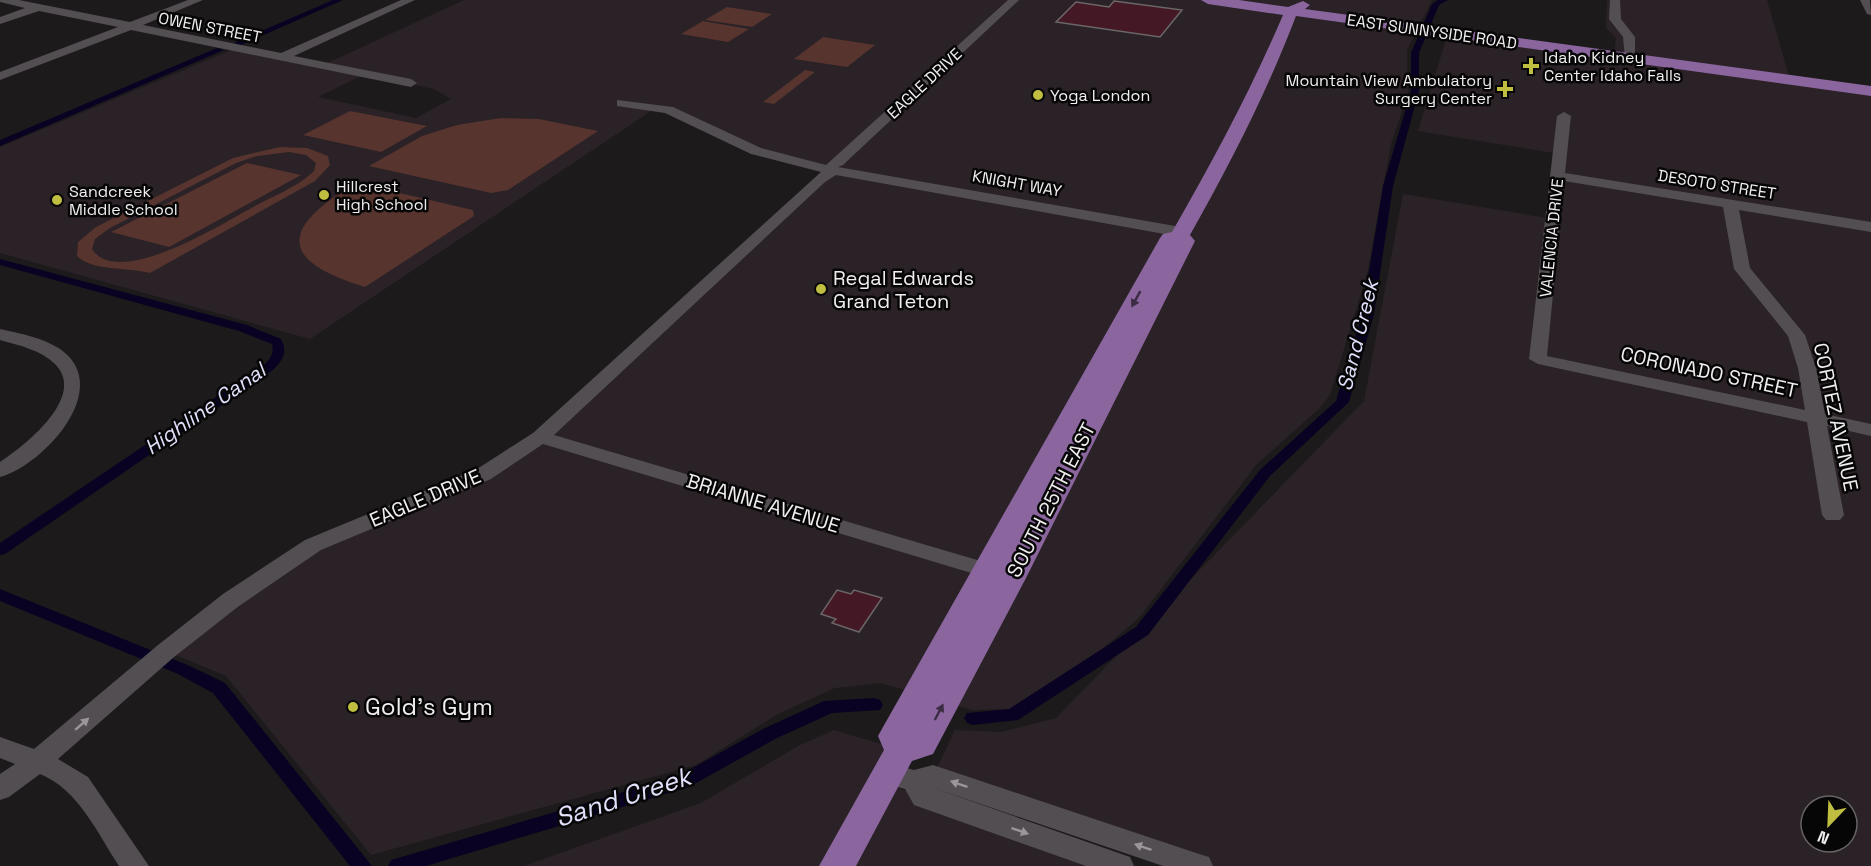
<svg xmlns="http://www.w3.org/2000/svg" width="1871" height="866" viewBox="0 0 1871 866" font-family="'Space Grotesk',sans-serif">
  <rect width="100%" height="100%" fill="#1d1a1c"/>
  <g fill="#2a2227" fill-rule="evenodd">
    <path d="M464 0H1432L1407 50 1408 94 1391 144 1367 274 1330 395 1319 409 1257 464 1138 619 1095 655 1012 709 972 710 881 683 835 688 778 714 696 765 371 855 226 676 166 651 313 545 416 503 540 437 833 168 756 151 657 107 310 339 0 253V147L234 49 321 66ZM365 74 434 89 451 99 416 118 318 97Z"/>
    <path d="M1607 0H1767L1790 80 1871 91V866H1199L933 776 955 730 1001 732 1056 718 1364 401 1403 194 1553 219 1560 154 1418 131 1448 33 1614 55 1616 38 1606 28ZM1811 806H1847V842H1811Z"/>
    <path d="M834 730 901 750 836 866H524L701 803 800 745Z"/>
    <path d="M887 784 923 797 1121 866H842Z"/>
  </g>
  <g fill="#57342e" fill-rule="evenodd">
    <path d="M727 7 772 14 752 27 705 20Z"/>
    <path d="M703 21 749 29 728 42 681 34Z"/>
    <path d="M823 37 875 45 847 67 794 59Z"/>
    <path d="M805 70 815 72 774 104 763 102Z"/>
    <path d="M350 111 427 126 381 152 303 135Z"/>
    <path d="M501 118 539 119 598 131 508 190 491 193 369 166 422 136 457 125Z"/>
    <path d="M280 147 307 148 328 156 330 165 315 181 150 273C128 267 91 271 77 256L78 242 96 227 233 158ZM289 152 306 155 316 163 314 171C298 187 273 196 253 207 225 222 118 290 92 249L95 239 110 228 236 163 257 156Z"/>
    <path d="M247 163 301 175 169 247 111 232Z"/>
    <path d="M356 183 473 210 474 216 365 287C276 260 282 227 356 183Z"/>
  </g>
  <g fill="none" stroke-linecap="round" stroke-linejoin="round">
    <g fill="#090222" fill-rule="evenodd">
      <path d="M333 0H343L241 45 234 43Z"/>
      <path d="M1438 0H1448L1439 5 1419 53V91L1393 186 1374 314 1349 402 1270 476 1148 635 1018 720 973 725 967 723 964 718 967 713 1009 709 1136 627 1260 470 1336 401 1362 314 1383 186 1411 91V53L1432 4Z"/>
      <path d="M217 48 224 50 0 146V140Z"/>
      <path d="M0 259 247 325 281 339C288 352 283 360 273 370L5 554 0 555V543L265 364C271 358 274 353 272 344L239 331 0 265Z"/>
      <path d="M0 589 190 666 225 683 372 866H350L213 693 178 674 0 601Z"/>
      <path d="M874 698 880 700 883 705 880 710 832 713 775 739 689 787 426 866H388L391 860 398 858 678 776 763 729 824 701Z"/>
    </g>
  </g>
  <g fill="#441925" stroke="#6b6667" stroke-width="1.5">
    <path d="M1114 1 1182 10 1160 37 1056 22 1076 2 1109 7Z"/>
    <path d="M837 590 851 594 854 590 882 598 859 632 832 623 836 619 821 614Z"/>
  </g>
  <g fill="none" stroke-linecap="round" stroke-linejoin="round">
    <g fill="#524e51" fill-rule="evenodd">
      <path d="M0 0H19L130 22 188 0H203L143 25 281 53 401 0H415L294 56 411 79 417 83 411 87 131 30 0 80V72L118 27 39 11 0 24V17L25 8 0 2Z"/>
      <path d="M1008 0H1019L843 165 838 167 1181 227 1189 232 1186 235 1181 237 836 175 825 182 554 435 994 565 997 570 994 575 986 578 978 575 543 444 491 479 321 550 239 606 174 657 58 759 88 777 149 866H119C98 834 78 789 40 774L9 797 0 800V774L15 764 0 758V737L34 749 158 645 223 594 305 540 477 469 533 433 821 172 751 154 665 113 617 106V100L673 107 761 148 826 165Z"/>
      <path d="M1610 0H1620L1621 19 1635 37V61L1625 58 1623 37 1609 19Z"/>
      <path d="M1860 0H1870L1871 15 1867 14Z"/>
      <path d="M1564 112 1571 116 1565 173 1871 222V232L1739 210 1750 268 1805 335 1816 368 1825 414 1871 424V436L1827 426 1844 515 1840 520H1826L1822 515 1807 422 1538 364 1529 359 1557 116ZM1564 181 1723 207 1734 269 1788 336 1798 368 1805 410 1547 356Z"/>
      <path d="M0 329C23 334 56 340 71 359 104 400 39 467 0 477V462C23 447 88 397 55 364 41 350 18 345 0 340Z"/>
      <path d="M888 763 914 770 933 765 1199 854 1209 857 1213 866H1163L931 787 1130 857 1134 866H1086L914 805 905 789 879 782 875 774 879 766Z"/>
    </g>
    <path fill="#8a659e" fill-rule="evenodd" d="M1201 0H1239L1288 7 1303 1 1310 5 1305 9 1871 86V96L1296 16C1267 92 1230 164 1190 235L1195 241 1026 578 933 754 912 761 856 866H819L884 750 878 736 883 727 1160 238 1163 234 1172 232C1213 161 1251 90 1283 15L1208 4Z"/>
  </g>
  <defs><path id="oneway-solid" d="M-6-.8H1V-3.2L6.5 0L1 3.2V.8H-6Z" transform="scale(1.5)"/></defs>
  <g fill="#3b2c43">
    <use href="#oneway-solid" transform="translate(1136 299) rotate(119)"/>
    <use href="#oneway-solid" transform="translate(939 712) rotate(-62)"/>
  </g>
  <g fill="#9a9699">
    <use href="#oneway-solid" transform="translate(82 724) rotate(-41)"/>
    <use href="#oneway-solid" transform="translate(959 784) rotate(-161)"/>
    <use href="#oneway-solid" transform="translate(1020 831) rotate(19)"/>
    <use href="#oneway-solid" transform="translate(1143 847) rotate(-161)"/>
  </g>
  <g fill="#bfbe41" stroke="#070606" stroke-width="2">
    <path d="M1528 57h6v6h6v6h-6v6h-6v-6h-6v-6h6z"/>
    <path d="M1502 80h6v6h6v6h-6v6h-6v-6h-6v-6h6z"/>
    <circle cx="1038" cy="95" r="6"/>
    <circle cx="324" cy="195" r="6"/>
    <circle cx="57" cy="200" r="6"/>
    <circle cx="821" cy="289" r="6"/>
    <circle cx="353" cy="707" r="6"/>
  </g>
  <g text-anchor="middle" stroke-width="5" stroke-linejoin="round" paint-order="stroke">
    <g font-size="16" fill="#f1eef0" stroke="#070606">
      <text transform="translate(210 27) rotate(11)" y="6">OWEN STREET</text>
      <text transform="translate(1432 31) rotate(8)" y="6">EAST SUNNYSIDE ROAD</text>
      <text transform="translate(924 83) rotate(-43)" y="6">EAGLE DRIVE</text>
      <text transform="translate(1017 183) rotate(10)" y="6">KNIGHT WAY</text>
      <text transform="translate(1717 184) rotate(9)" y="6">DESOTO STREET</text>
      <text transform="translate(1551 238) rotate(-84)" y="6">VALENCIA DRIVE</text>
    </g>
    <g font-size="16" fill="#f1eef0" stroke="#070606" text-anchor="start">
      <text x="1544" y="63">Idaho Kidney<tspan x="1544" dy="18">Center Idaho Falls</tspan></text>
      <text x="1492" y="86" text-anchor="end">Mountain View Ambulatory<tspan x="1492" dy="18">Surgery Center</tspan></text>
      <text x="1050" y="101">Yoga London</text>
      <text x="336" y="192">Hillcrest<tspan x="336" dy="18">High School</tspan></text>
      <text x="69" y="197">Sandcreek<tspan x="69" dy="18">Middle School</tspan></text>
    </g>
    <g font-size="20" fill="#f1eef0" stroke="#070606" text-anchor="start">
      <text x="833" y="285">Regal Edwards<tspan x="833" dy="23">Grand Teton</tspan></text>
    </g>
    <g font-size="20" fill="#f1eef0" stroke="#070606">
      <text transform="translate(1709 372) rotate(12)" y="7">CORONADO STREET</text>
      <text transform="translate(1836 417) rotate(78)" y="7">CORTEZ AVENUE</text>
      <text transform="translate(425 498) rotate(-23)" y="7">EAGLE DRIVE</text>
      <text transform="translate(1051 500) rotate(-63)" y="7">SOUTH 25TH EAST</text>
      <text transform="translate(763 503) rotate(17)" y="7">BRIANNE AVENUE</text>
    </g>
    <g font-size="21" font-style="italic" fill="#e0e0fc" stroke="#070606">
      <text transform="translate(1358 335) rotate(-76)" y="7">Sand Creek</text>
      <text transform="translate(205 409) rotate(-35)" y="7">Highline Canal</text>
    </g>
    <g font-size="24" fill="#f1eef0" stroke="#070606" text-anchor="start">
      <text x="365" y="715">Gold's Gym</text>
    </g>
    <g font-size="26" font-style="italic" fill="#e0e0fc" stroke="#070606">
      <text transform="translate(623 797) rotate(-18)" y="9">Sand Creek</text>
    </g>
  </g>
  <g transform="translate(1829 824) rotate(203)"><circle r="28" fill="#070606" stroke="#656364" stroke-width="1.5"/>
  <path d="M0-4.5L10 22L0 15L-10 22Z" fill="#bfbe41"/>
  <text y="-9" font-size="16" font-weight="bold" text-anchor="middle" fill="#f1eef0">N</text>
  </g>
</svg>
